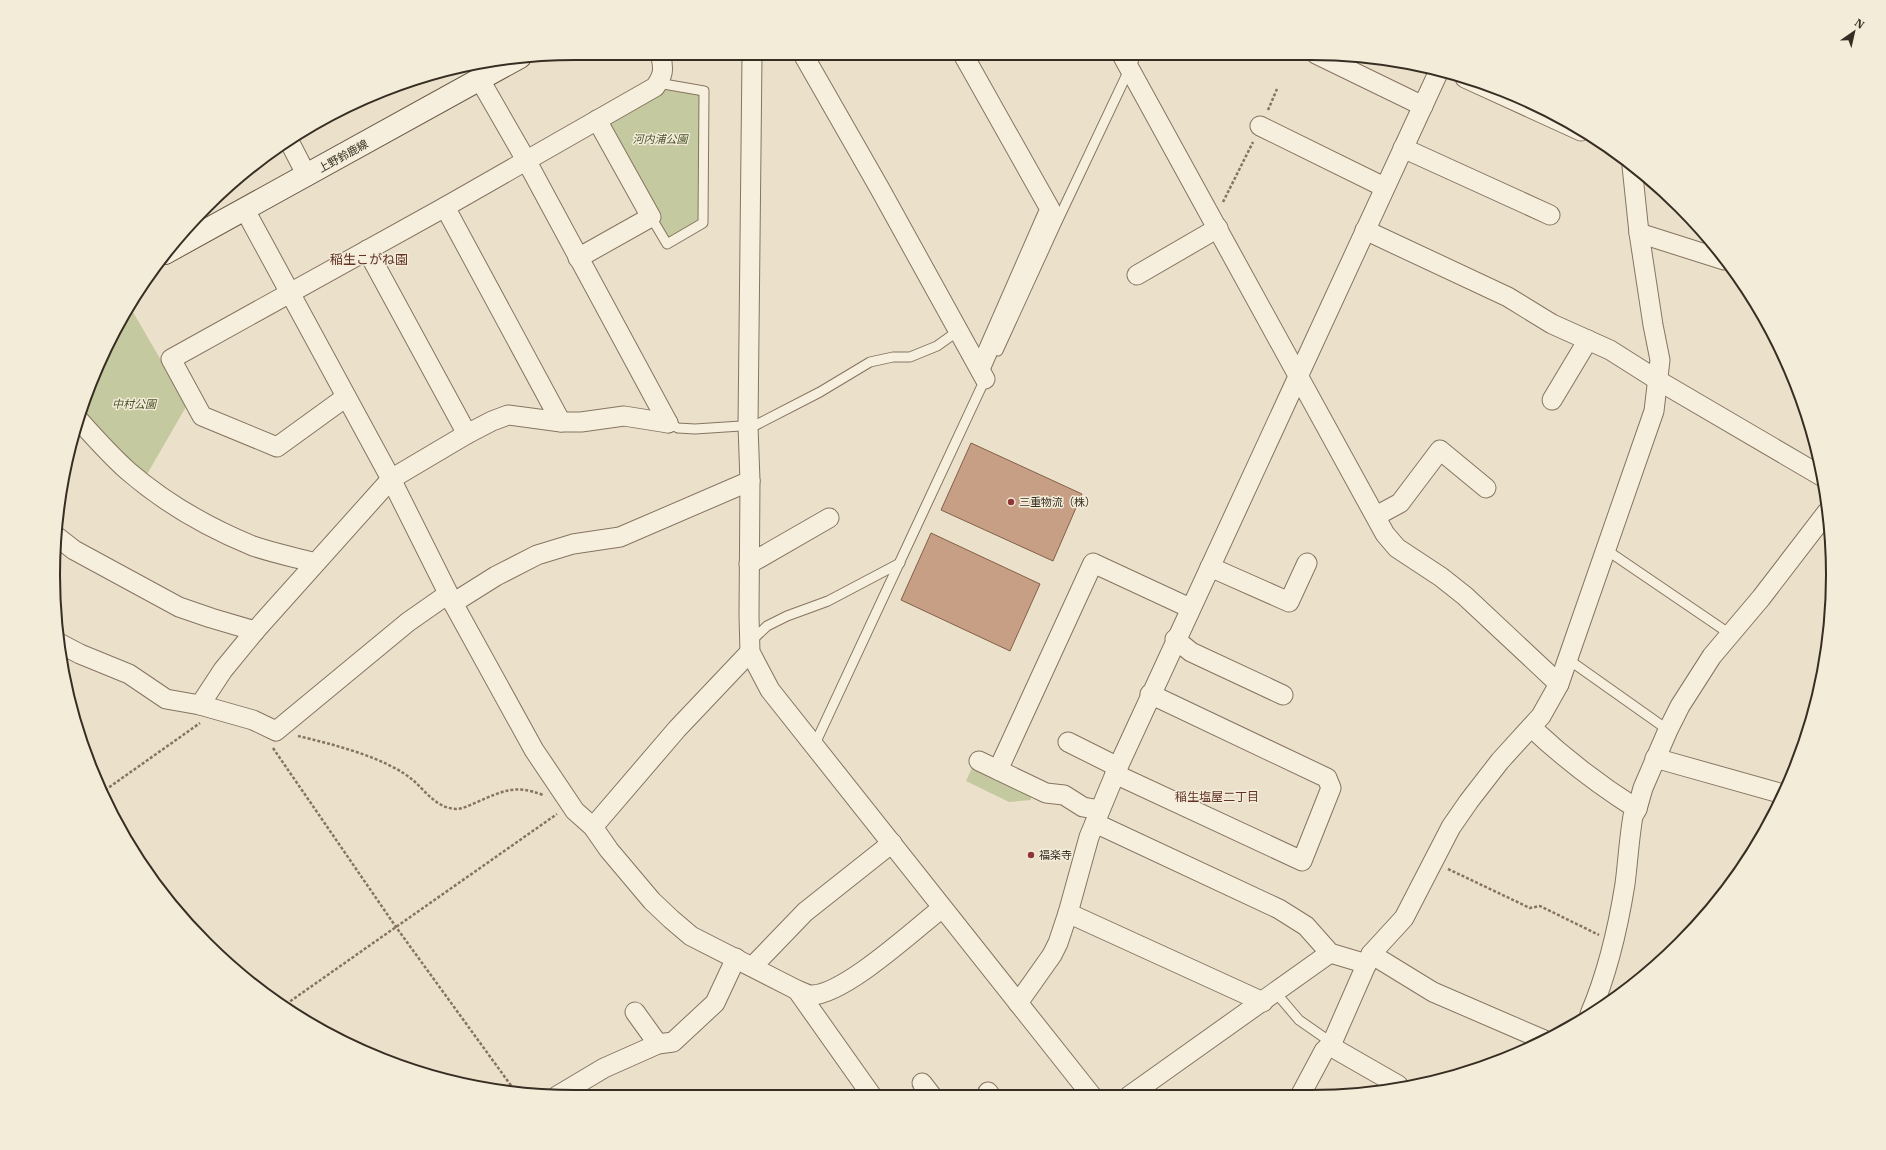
<svg xmlns="http://www.w3.org/2000/svg" width="1886" height="1150" viewBox="0 0 1886 1150" font-family="'IBM Plex Serif','Noto Sans JP',serif">
  <rect width="100%" height="100%" fill="#ebe1ca"/>
  <g fill="#c4c99f">
    <path d="M670 87 702 94 700 221 668 238 608 130 610 121Z"/>
    <path d="M130 307 187 405 146 476 106 441 80 409 107 344Z"/>
    <path d="M972 768 1031 796V800L1009 802 966 781Z"/>
  </g>
  <g fill="#c69f84" stroke="#835f48">
    <path d="M971 443 1082 494 1053 561 941 510Z"/>
    <path d="M931 533 1040 584 1010 651 901 600Z"/>
  </g>
  <g fill="none" stroke-linecap="round" stroke-linejoin="round">
    <defs>
      <g id="lane">
        <path d="M651 217 667 244 703 223 704 91 658 83"/>
        <path d="M998 351 1057 222 1136 55"/>
        <path d="M668 423 678 428 695 429 756 425 820 392 870 362 893 357H910L937 346 958 331"/>
        <path d="M1605 549 1730 634"/>
        <path d="M750 642 767 626 787 616 828 601 900 563"/>
        <path d="M1569 660 1668 730"/>
        <path d="M814 746 986 377"/>
        <path d="M1276 993 1299 1020 1332 1043"/>
      </g>
      <g id="street">
        <path d="M1316 54 1423 106"/>
        <path d="M1122 55 1385 534 1397 548 1441 577 1465 596 1559 684"/>
        <path d="M804 56 880 189 985 379"/>
        <path d="M964 56 1050 209 980 369"/>
        <path d="M752 57 748 426 750 481 749 616 750 652 770 690 1092 1096"/>
        <path d="M1465 78 1581 131"/>
        <path d="M480 80 526 160 668 423"/>
        <path d="M1260 126 1384 187"/>
        <path d="M289 141 307 176"/>
        <path d="M1403 148 1550 215"/>
        <path d="M445 207 561 422"/>
        <path d="M245 210 391 479 453 603 534 750 575 811 593 827 609 850 652 901 671 919 691 936 797 990C802 992 807 995 812 995 845 994 914 930 942 908"/>
        <path d="M1365 230 1508 297 1552 324 1610 350 1659 381 1823 477"/>
        <path d="M1639 233 1724 260"/>
        <path d="M367 250 467 434"/>
        <path d="M578 258 651 217 597 120"/>
        <path d="M1137 275 1218 228"/>
        <path d="M346 397 277 447 202 416 171 359 445 207 655 87C663 76 664 70 661 57"/>
        <path d="M1552 400 1588 340"/>
        <path d="M78 419C94 437 110 455 128 471 165 503 209 528 253 546 273 553 294 557 315 563"/>
        <path d="M1376 516 1400 503 1440 450 1486 488"/>
        <path d="M56 536 74 550 179 607 211 618 255 631"/>
        <path d="M749 564 829 518"/>
        <path d="M1210 567 1289 602 1307 563"/>
        <path d="M453 603 496 576 537 555 573 544 620 537 750 481"/>
        <path d="M1175 639 1191 652 1283 695"/>
        <path d="M57 642 80 654 129 674 166 699 200 705 253 720 276 731 408 622 448 594"/>
        <path d="M200 705 223 670 255 631 391 479 467 434 492 421 508 415 561 422H581L624 416 668 423"/>
        <path d="M1532 728C1565 759 1599 785 1637 809"/>
        <path d="M1068 742 1118 767"/>
        <path d="M1655 758 1783 794"/>
        <path d="M979 761 1046 793 1064 795 1083 807 1100 810"/>
        <path d="M998 770 1093 563 1190 608"/>
        <path d="M1115 774 1302 861 1331 788 1327 778 1150 694"/>
        <path d="M1095 823 1279 909 1306 926 1330 953 1367 964"/>
        <path d="M593 827 677 729 750 652"/>
        <path d="M1068 913 1263 1002"/>
        <path d="M1371 954 1433 992 1544 1040"/>
        <path d="M753 966 805 912 892 843"/>
        <path d="M797 990 872 1096"/>
        <path d="M1018 1003 1052 955 1058 943 1068 913 1089 837 1118 767 1438 73"/>
        <path d="M635 1012 658 1044"/>
        <path d="M1590 1014C1608 972 1618 928 1625 884 1628 861 1629 839 1633 816L1637 809 1643 788 1668 730 1680 706 1712 656 1761 598 1827 512"/>
        <path d="M1330 1046 1398 1085"/>
        <path d="M922 1083 932 1096"/>
        <path d="M988 1092 991 1096"/>
        <path d="M557 1096 604 1068 658 1044 673 1042 715 1003 736 958"/>
        <path d="M1129 1096 1330 953"/>
        <path d="M1300 1096 1324 1051 1332 1043 1371 954 1404 918 1451 827 1469 801 1500 761 1541 716 1559 684 1654 411 1660 360 1653 325 1639 233 1632 166"/>
      </g>
      <path id="secondary" d="M165 253 520 57"/>
    </defs>
    <use href="#lane" stroke="#867460" stroke-width="11"/>
    <use href="#street" stroke="#867460" stroke-width="21"/>
    <use href="#secondary" stroke="#685643" stroke-width="24"/>
    <g stroke="#867460" stroke-width="2.5" stroke-dasharray="3 2" stroke-linecap="butt">
      <path d="M1268 110 1277 89"/>
      <path d="M1223 202 1253 142"/>
      <path d="M298 736C332 744 388 758 414 781 427 793 437 808 456 809 463 809 470 805 477 802 503 791 515 784 543 795"/>
      <path d="M273 748 396 927 515 1091"/>
      <path d="M101 793 200 723"/>
      <path d="M1448 869 1530 908 1540 906 1599 935"/>
      <path d="M282 1007 557 814"/>
    </g>
    <use href="#lane" stroke="#f6efdd" stroke-width="9"/>
    <use href="#street" stroke="#f6efdd" stroke-width="19"/>
    <use href="#secondary" stroke="#f6efdd" stroke-width="22"/>
  </g>
  <g fill="#903636" stroke="#f3ecd9" stroke-width="1.5">
    <circle cx="1011" cy="502" r="4"/>
    <circle cx="1031" cy="855" r="4"/>
  </g>
  <g text-anchor="middle" stroke-width="3" stroke-linejoin="round" paint-order="stroke">
    <g font-size="11" font-style="italic" fill="#49532b" stroke="#f3ecd9">
      <text x="660" y="143">河内浦公園</text>
      <text x="134" y="408">中村公園</text>
    </g>
    <g font-size="11" fill="#382d22" stroke="#f3ecd9">
      <text transform="translate(343 156) rotate(-29)" y="4">上野鈴鹿線</text>
    </g>
    <g font-size="11" fill="#382d22" stroke="#f3ecd9" text-anchor="start">
      <text x="1019" y="506">三重物流（株）</text>
      <text x="1039" y="859">福楽寺</text>
    </g>
    <g font-size="12" fill="#613225" stroke="#f3ecd9">
      <text x="1217" y="801">稲生塩屋二丁目</text>
    </g>
    <g font-size="13" fill="#613225" stroke="#f3ecd9">
      <text x="369" y="264">稲生こがね園</text>
    </g>
  </g>
  <path d="M0 0H1886V1150H0ZM575 60H1311A515 515 0 0 1 1826 575V575A515 515 0 0 1 1311 1090H575A515 515 0 0 1 60 575V575A515 515 0 0 1 575 60Z" fill="#f3ecd9" fill-rule="evenodd"/>
  <path fill="none" stroke="#382d22" stroke-width="2" d="M575 60H1311A515 515 0 0 1 1826 575V575A515 515 0 0 1 1311 1090H575A515 515 0 0 1 60 575V575A515 515 0 0 1 575 60Z"/>
  <g transform="translate(1854 32) rotate(34)" stroke="#f3ecd9" stroke-width="3" paint-order="stroke">
  <path d="M0-3L7 15L0 10L-7 15Z" fill="#382d22"/>
  <text y="-6" font-size="11" font-weight="bold" text-anchor="middle" fill="#382d22">N</text>
  </g>
</svg>
